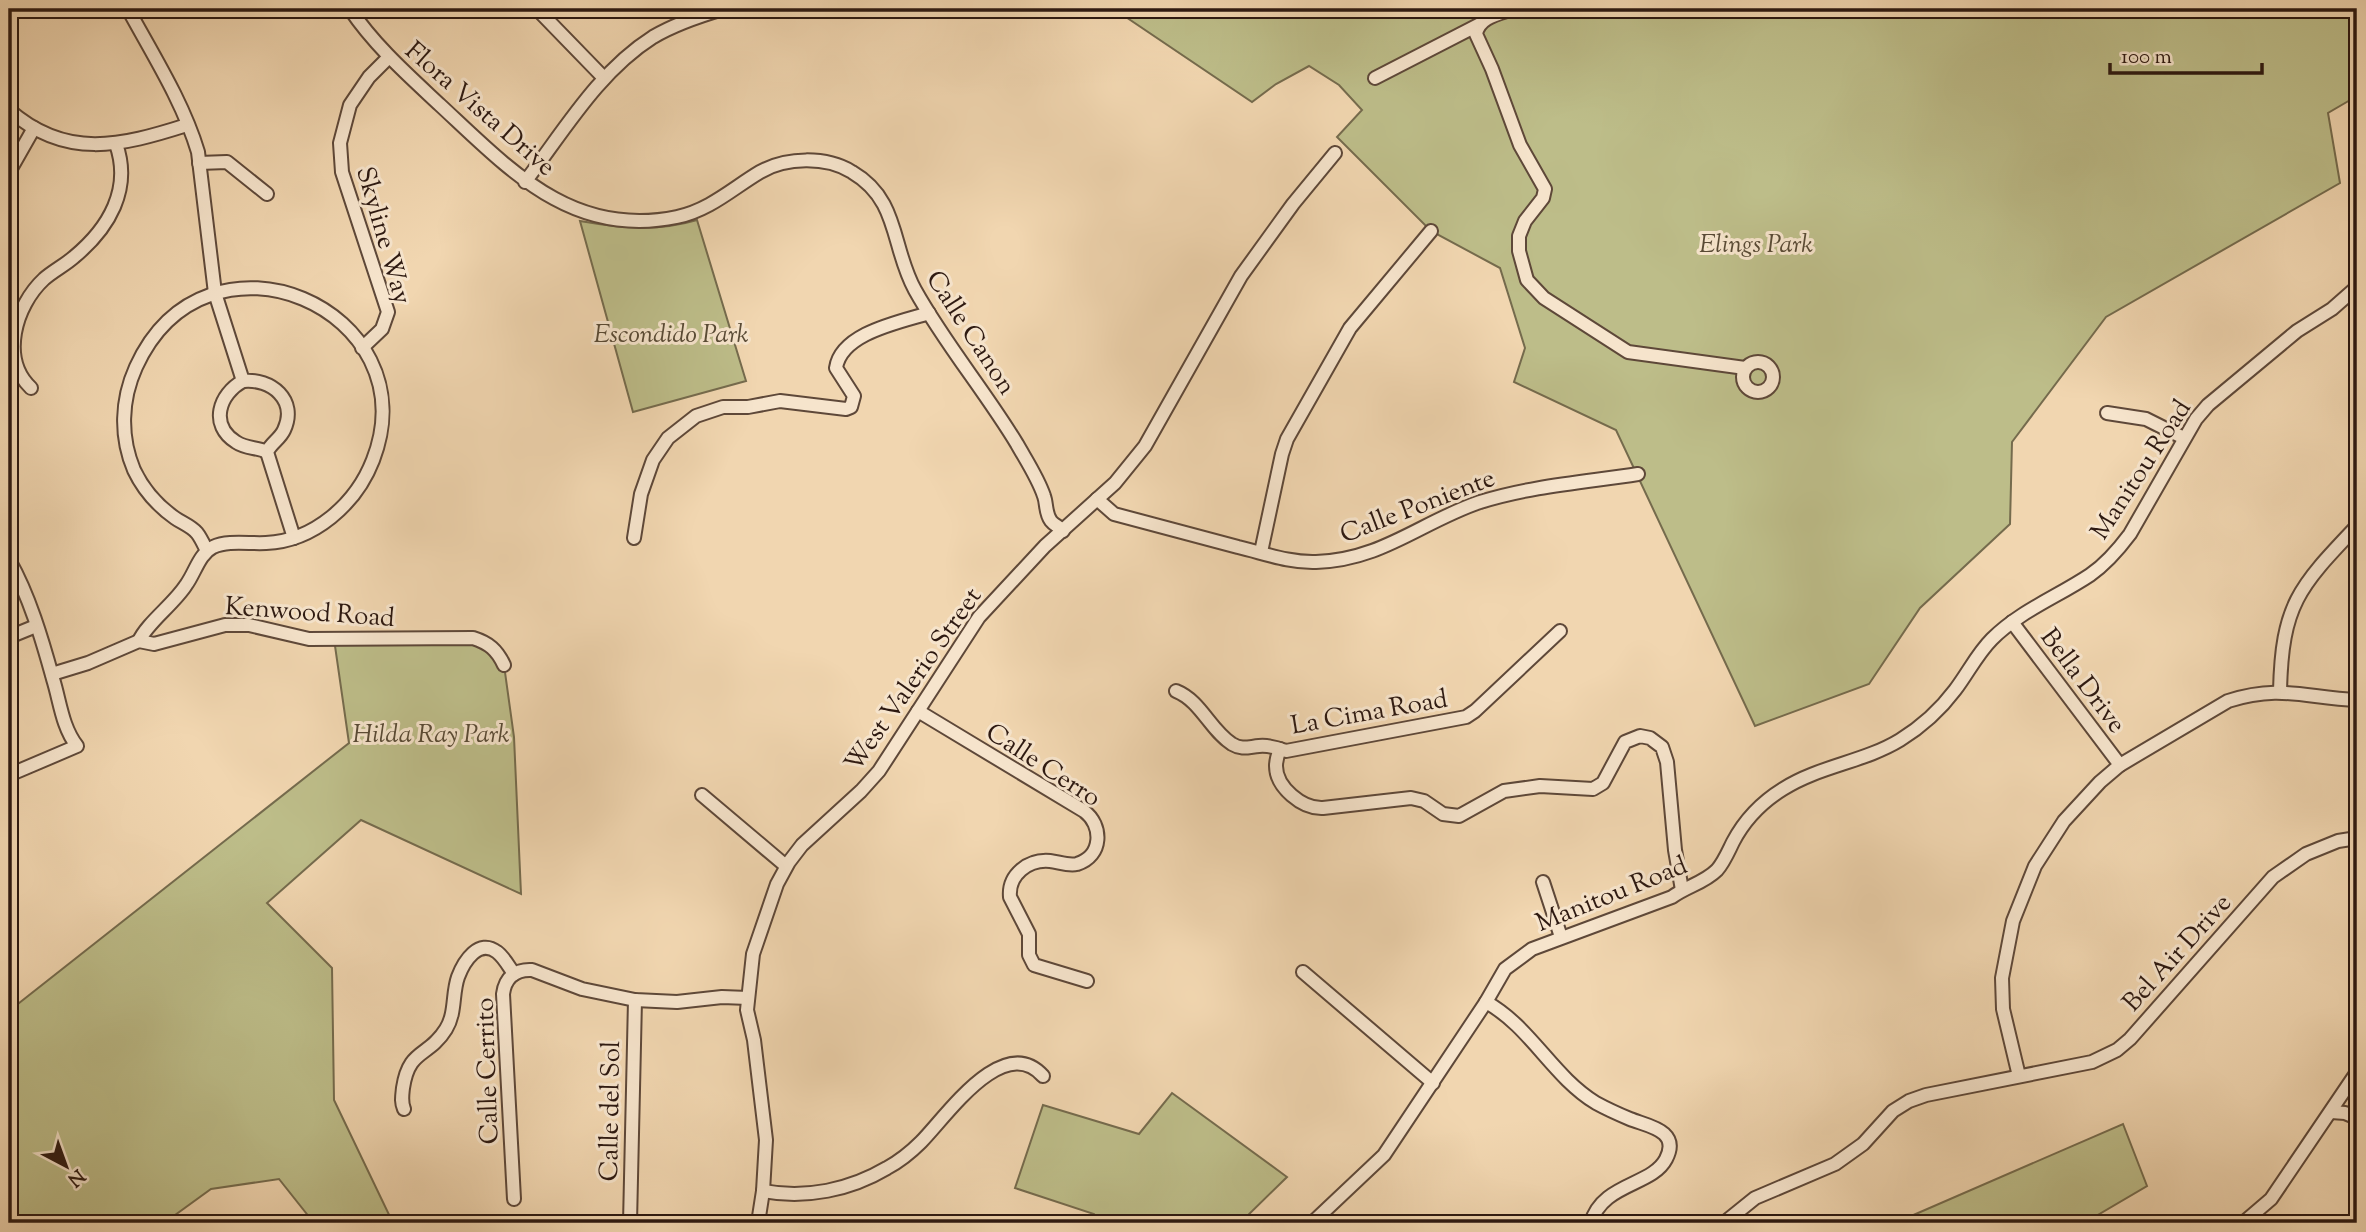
<svg xmlns="http://www.w3.org/2000/svg" width="2366" height="1232" viewBox="0 0 2366 1232" font-family="'Sorts Mill Goudy',serif">
  <rect width="100%" height="100%" fill="#f1d6b0"/>
  <filter id="stains"><feTurbulence type="fractalNoise" baseFrequency=".00286" numOctaves="4"/><feColorMatrix values="0 0 0 0 .2 0 0 0 0 .09 0 0 0 0 .02 0 0 0 .5 -.17"/></filter>
  <radialGradient id="worn" r=".72"><stop offset=".6" stop-color="#630" stop-opacity="0"/><stop offset="1" stop-color="#630" stop-opacity=".3"/></radialGradient>
  <g fill="#bdbd89" stroke="#756b4d" stroke-width="2">
    <path d="M1114 9H2357V96L2328 113 2340 183 2106 317 2012 442 2010 524 1920 608 1869 684 1755 726 1616 430 1514 382 1525 348 1500 268 1431 231 1337 137 1362 110 1339 85 1309 66 1276 84 1252 102Z"/>
    <path d="M697 220 746 381 633 412 580 221C620 228 657 232 697 220Z"/>
    <path d="M473 638 504 665 514 737 521 894 361 820 267 903 332 968 334 1100 393 1223H314L279 1179 211 1189 164 1223H9V1011L349 743 334 639Z"/>
    <path d="M1172 1093 1287 1177 1240 1223H1099L1094 1214 1015 1188 1043 1105 1139 1134Z"/>
    <path d="M2123 1124 2147 1186 2084 1223H1895Z"/>
  </g>
  <g fill="none" stroke-linecap="round" stroke-linejoin="round">
    <defs>
      <g id="minor">
        <path d="M128 9C153 55 183 102 198 152L215 293 243 381C271 378 298 400 284 430 280 439 271 443 267 452L294 538"/>
        <path d="M350 9C375 46 408 75 440 105 509 169 572 239 677 217 710 210 733 188 760 172 786 157 826 156 852 172 900 200 891 247 915 290 945 344 985 391 1017 444 1026 460 1038 478 1044 496 1047 504 1045 513 1051 521 1054 525 1060 527 1063 531"/>
        <path d="M537 9 604 78"/>
        <path d="M1513 9C1499 14 1479 17 1476 34L1492 69 1520 145 1545 189 1543 198 1525 221 1519 236V251L1527 280 1544 298 1628 352 1745 368"/>
        <path d="M1375 78 1480 24"/>
        <path d="M9 110C66 160 121 146 187 125"/>
        <path d="M199 163 227 162 267 194"/>
        <path d="M9 172 34 128"/>
        <path d="M525 182C564 131 598 72 653 37 675 24 699 16 723 9"/>
        <path d="M362 348 382 329 388 312 342 172 340 143 350 105 369 77 389 57"/>
        <circle cx="1758" cy="377" r="15"/>
        <path d="M243 381C219 394 209 425 236 442 246 449 257 447 267 452"/>
        <path d="M31 388C0 359 15 306 44 279 53 271 65 265 74 257 109 228 132 189 116 144"/>
        <path d="M2107 413 2146 419 2184 438"/>
        <path d="M1097 499 1114 514C1156 525 1197 536 1238 547 1264 553 1289 563 1316 562 1382 560 1421 522 1480 502 1531 486 1586 482 1638 474"/>
        <path d="M634 538 641 494 653 460 668 438 696 416 723 407H748L780 401 846 409 851 407 854 396 836 368C841 333 900 322 929 313"/>
        <path d="M1261 552 1282 454 1287 439 1350 328 1431 231"/>
        <path d="M9 560C29 595 42 639 53 679 60 701 62 727 77 746L9 775"/>
        <path d="M2012 622 2120 765"/>
        <path d="M9 637 36 626"/>
        <path d="M139 641C147 623 174 604 186 585 195 573 199 554 213 547 228 540 249 544 266 543 314 541 356 504 373 460 431 310 207 211 136 367 121 400 120 437 134 470 143 489 158 506 175 518 182 523 191 526 197 533 201 538 204 545 207 551"/>
        <path d="M52 674 88 663 139 641 154 644 225 625H249L309 639 473 638C489 643 497 650 504 665"/>
        <path d="M1176 691C1201 701 1210 730 1232 744 1242 750 1248 747 1259 746 1268 745 1278 748 1286 751L1466 717 1475 711 1560 631"/>
        <path d="M2280 691C2282 604 2299 587 2357 526"/>
        <path d="M918 711 1084 811C1103 825 1103 856 1077 864 1068 866 1059 862 1050 861 1028 859 1008 875 1010 897L1029 934V955L1034 965 1087 981"/>
        <path d="M1280 749C1278 754 1276 760 1276 766 1276 787 1302 809 1323 808L1411 798 1424 801 1443 814 1459 816 1504 791 1540 786 1593 789 1603 783 1625 742 1640 736 1650 738 1662 747 1667 762 1675 850 1682 890"/>
        <path d="M702 795 786 866"/>
        <path d="M1543 882 1561 937"/>
        <path d="M1303 972 1433 1083"/>
        <path d="M1486 1002C1531 1027 1552 1076 1596 1103 1607 1109 1618 1114 1630 1119 1647 1126 1681 1130 1666 1159 1652 1186 1602 1183 1591 1223"/>
        <path d="M2019 1076 2003 1009 2002 978 2013 921 2035 866 2064 821 2100 782 2120 765 2228 701C2280 684 2306 698 2357 700"/>
        <path d="M404 1109C401 1102 402 1097 403 1088 409 1048 428 1058 446 1029 456 1013 452 994 458 977 464 961 479 938 497 952 504 957 509 967 514 974"/>
        <path d="M2331 1112 2345 1113 2357 1118"/>
        <path d="M763 1191C806 1199 850 1190 887 1168 900 1161 911 1152 921 1142 946 1117 1003 1032 1043 1076"/>
        <path d="M514 1199 503 994C505 978 515 969 532 970L582 989 635 1000 677 1002 722 997 748 998"/>
        <path d="M630 1223 635 1000"/>
        <path d="M758 1223 763 1191 766 1140 754 1040 747 1010 753 954 777 884 789 862 802 845 861 791 879 771 979 617 1045 546 1115 483 1145 446 1241 276 1293 204 1335 153"/>
        <path d="M1312 1223 1384 1155 1486 1002 1505 969 1532 949 1672 897C1687 886 1704 883 1717 870 1724 862 1728 852 1733 842 1744 821 1762 802 1783 789 1819 766 1864 762 1900 740 1921 727 1940 710 1955 690 1968 673 1977 654 1992 639 2020 611 2057 597 2090 575 2106 564 2118 550 2130 534L2196 419 2208 405 2297 331 2332 309 2357 287"/>
        <path d="M1724 1223 1755 1198 1835 1164 1863 1144 1893 1111 1909 1101 1926 1095 2092 1062 2117 1050 2130 1039 2273 877 2306 854 2338 841 2357 838"/>
        <path d="M2243 1223 2271 1199 2357 1072"/>
      </g>
    </defs>
    <use href="#minor" stroke="#5e4839" stroke-width="16"/>
    <use href="#minor" stroke="#f6e4cc" stroke-width="12"/>
  </g>
  <g text-anchor="middle" stroke-width="6" stroke-linejoin="round" paint-order="stroke">
    <g font-size="26" fill="#2d1911" stroke="#f6e4cc">
      <text transform="translate(481 108) rotate(41)" y="9">Flora Vista Drive</text>
      <text transform="translate(385 235) rotate(74)" y="9">Skyline Way</text>
      <text transform="translate(972 332) rotate(57)" y="9">Calle Canon</text>
      <text transform="translate(2140 469) rotate(-57)" y="9">Manitou Road</text>
      <text transform="translate(1417 505) rotate(-21)" y="9">Calle Poniente</text>
      <text transform="translate(310 611) rotate(4)" y="9">Kenwood Road</text>
      <text transform="translate(912 679) rotate(-55)" y="9">West Valerio Street</text>
      <text transform="translate(2084 680) rotate(53)" y="9">Bella Drive</text>
      <text transform="translate(1369 711) rotate(-10)" y="9">La Cima Road</text>
      <text transform="translate(1044 764) rotate(33)" y="9">Calle Cerro</text>
      <text transform="translate(1611 893) rotate(-22)" y="9">Manitou Road</text>
      <text transform="translate(2176 952) rotate(-48)" y="9">Bel Air Drive</text>
      <text transform="translate(486 1071) rotate(-92)" y="9">Calle Cerrito</text>
      <text transform="translate(609 1111) rotate(-89)" y="9">Calle del Sol</text>
    </g>
    <g font-size="26" font-style="italic" fill="#584a35" stroke="#f6e4cc">
      <text x="1756" y="252">Elings Park</text>
      <text x="671" y="342">Escondido Park</text>
      <text x="431" y="742">Hilda Ray Park</text>
    </g>
  </g>
  <rect width="2366" height="1232" fill="none" stroke="#f1d6b0" stroke-width="35"/>
  <rect x="10" y="10" width="2345" height="1211" fill="none" stroke="#2d1911" stroke-width="3.5"/>
  <rect x="18" y="18" width="2331" height="1197" fill="none" stroke="#2d1911" stroke-width="2"/>
  <g transform="translate(66 1166) rotate(139)" stroke="#f6e4cc" stroke-width="5" paint-order="stroke">
  <path d="M0-5L12 26L0 18L-12 26Z" fill="#2d1911"/>
  <text y="-10" font-size="19" font-weight="bold" text-anchor="middle" fill="#2d1911">N</text>
  </g>
  <path d="M2110 63v10h152v-10" fill="none" stroke="#2d1911" stroke-width="3.5"/>
  <text x="2121" y="63" font-size="21" fill="#2d1911" stroke="#f6e4cc" stroke-width="5" paint-order="stroke">100 m</text>
  <rect width="100%" height="100%" filter="url(#stains)"/>
  <rect width="100%" height="100%" fill="url(#worn)"/>
</svg>
